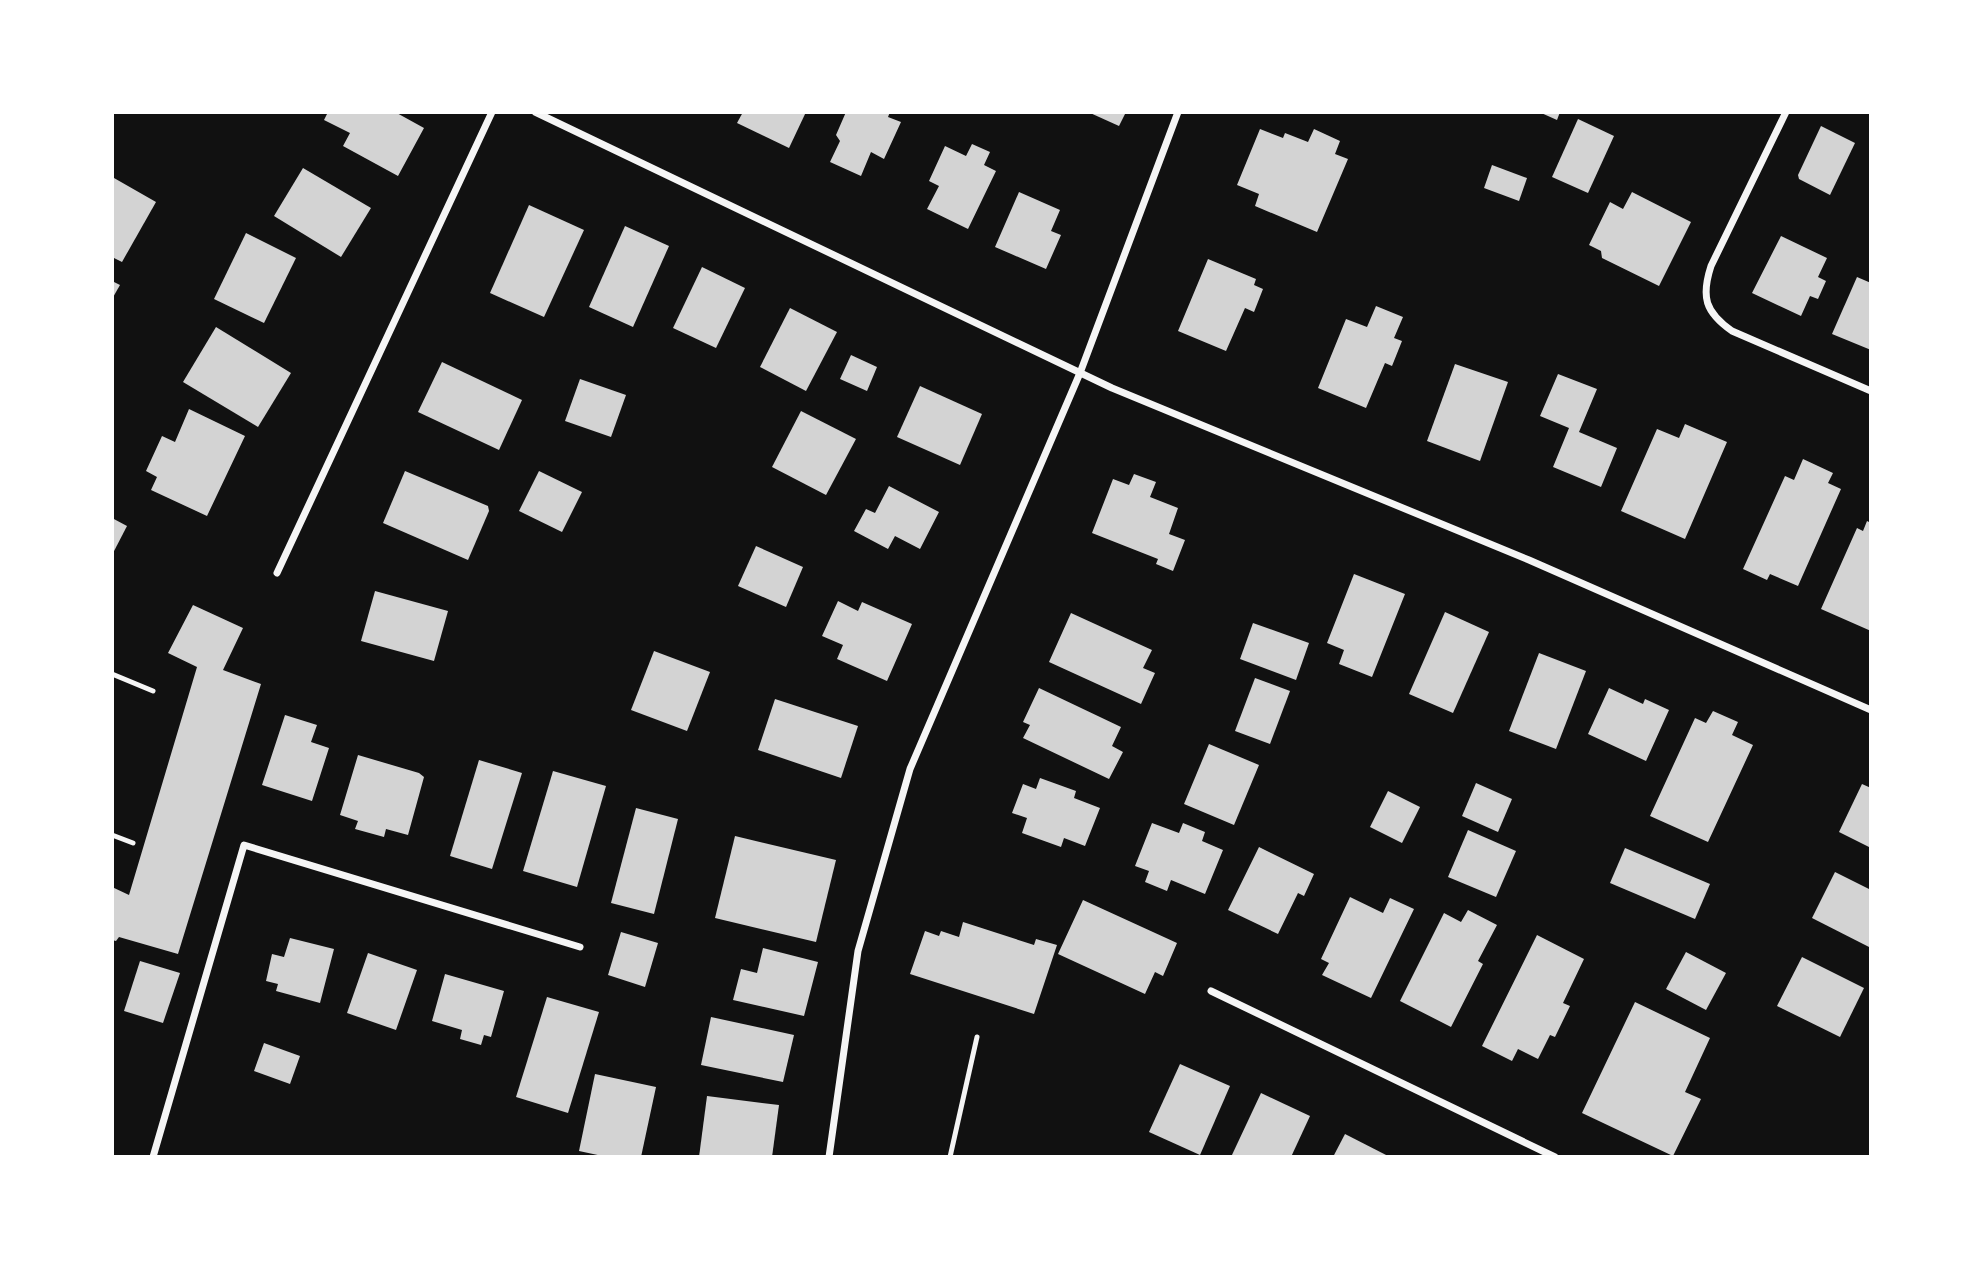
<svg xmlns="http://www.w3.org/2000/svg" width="1983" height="1269" viewBox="0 0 1983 1269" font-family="'DM Sans',sans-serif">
  <rect width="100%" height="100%" fill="#111"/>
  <g fill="#d3d3d3">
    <path d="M328 112H395L424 128 398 176 343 146 350 133 324 120Z"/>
    <path d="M743 112H806L789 148 737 123Z"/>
    <path d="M846 112H890L888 117 901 122 884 159 871 152 861 176 830 162 840 141 836 135Z"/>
    <path d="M1088 112H1126L1119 126Z"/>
    <path d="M1539 112H1560L1557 120Z"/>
    <path d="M1578 119 1614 136 1588 193 1552 177Z"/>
    <path d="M1821 126 1855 143 1830 195 1799 179 1798 175Z"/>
    <path d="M1260 129 1283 138 1285 133 1308 142 1314 129 1340 141 1335 154 1348 159 1317 232 1255 206 1259 194 1237 185Z"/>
    <path d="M972 144 990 152 984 165 996 171 968 229 927 209 939 186 929 181 945 146 966 156Z"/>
    <path d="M1492 165 1527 178 1519 201 1484 188Z"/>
    <path d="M303 168 371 208 341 257 274 216Z"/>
    <path d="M114 178 156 202 122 262 112 257V182Z"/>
    <path d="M1019 192 1060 210 1051 231 1061 235 1046 269 995 247Z"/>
    <path d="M1632 192 1691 222 1659 286 1602 258 1601 251 1589 245 1610 202 1623 209Z"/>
    <path d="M529 205 584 230 544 317 490 293Z"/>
    <path d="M625 226 669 246 633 327 589 307Z"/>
    <path d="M246 233 296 258 264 323 214 299Z"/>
    <path d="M1781 236 1827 258 1818 277 1826 281 1818 299 1810 296 1801 316 1752 293Z"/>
    <path d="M1208 259 1256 279 1254 285 1263 289 1254 312 1245 308 1226 351 1178 331Z"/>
    <path d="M702 267 745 288 716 348 673 328Z"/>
    <path d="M1857 277 1871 283V350L1832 334Z"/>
    <path d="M112 281 120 285 112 299Z"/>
    <path d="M1376 306 1403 317 1394 338 1402 341 1392 366 1385 363 1366 408 1318 388 1346 319 1367 327Z"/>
    <path d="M790 308 837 332 806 391 760 367Z"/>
    <path d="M216 327 291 373 258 427 183 382Z"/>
    <path d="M851 355 877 367 867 391 840 379Z"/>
    <path d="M442 362 522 400 499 450 418 412Z"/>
    <path d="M1455 364 1508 382 1480 461 1427 441Z"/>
    <path d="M1558 374 1597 389 1579 432 1617 448 1601 487 1553 467 1569 428 1540 416Z"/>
    <path d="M580 379 626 395 611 437 565 421Z"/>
    <path d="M920 386 982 414 960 465 897 437Z"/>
    <path d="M189 409 245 436 207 516 151 490 157 477 146 471 162 436 175 442Z"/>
    <path d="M801 411 856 439 826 495 772 467Z"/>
    <path d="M1685 424 1727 442 1685 539 1621 511 1657 429 1679 438Z"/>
    <path d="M1803 459 1833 473 1828 483 1841 489 1798 586 1770 574 1767 580 1743 569 1785 476 1794 480Z"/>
    <path d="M405 471 488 506 489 511 468 560 383 523Z"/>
    <path d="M539 471 582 492 562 532 519 511Z"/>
    <path d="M1134 474 1156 482 1150 497 1178 508 1169 534 1185 540 1173 571 1156 564 1158 559 1092 533 1113 479 1129 485Z"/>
    <path d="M889 486 939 512 920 549 895 536 888 549 854 531 866 509 875 513Z"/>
    <path d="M112 518 127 526 112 555Z"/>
    <path d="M1867 521 1871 523V631L1821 609 1857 528 1863 531Z"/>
    <path d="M756 546 803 567 786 607 738 586Z"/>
    <path d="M1354 574 1405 594 1372 677 1339 664 1344 650 1327 643Z"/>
    <path d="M375 591 448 611 434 661 361 641Z"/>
    <path d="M838 601 858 611 862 602 912 624 887 681 837 659 843 645 822 636Z"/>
    <path d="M193 605 243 628 223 670 261 684 178 954 119 937 116 941 112 940V887L129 895 197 667 168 653Z"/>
    <path d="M1445 612 1489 632 1453 713 1409 694Z"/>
    <path d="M1071 613 1152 650 1143 668 1155 673 1141 704 1049 662Z"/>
    <path d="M1253 623 1309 643 1296 680 1240 659Z"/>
    <path d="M654 651 710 672 687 731 631 710Z"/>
    <path d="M1539 653 1586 671 1556 749 1509 731Z"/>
    <path d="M1255 678 1290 691 1270 744 1235 731Z"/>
    <path d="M1039 688 1121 727 1112 746 1123 752 1109 779 1023 738 1030 725 1023 722Z"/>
    <path d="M1609 688 1643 704 1645 699 1669 710 1646 761 1588 734Z"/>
    <path d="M775 699 858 726 841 778 758 750Z"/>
    <path d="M1713 711 1738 722 1732 735 1753 745 1708 842 1650 816 1695 718 1706 723Z"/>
    <path d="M285 715 317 725 311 742 329 748 312 801 262 785Z"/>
    <path d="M1209 744 1259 765 1234 825 1184 804Z"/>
    <path d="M358 755 419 773 424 777 408 835 386 829 384 837 355 829 358 821 340 815Z"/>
    <path d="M479 760 522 773 492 869 450 856Z"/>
    <path d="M553 771 606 786 577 887 523 871Z"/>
    <path d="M1040 778 1076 791 1074 798 1100 808 1085 846 1064 838 1061 847 1022 833 1027 818 1012 813 1023 784 1036 789Z"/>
    <path d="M1476 783 1512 799 1498 832 1462 816Z"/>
    <path d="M1862 784 1871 788V848L1839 832Z"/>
    <path d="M1388 791 1420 807 1402 843 1370 827Z"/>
    <path d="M636 808 678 819 654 914 611 903Z"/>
    <path d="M1152 823 1179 833 1183 823 1205 832 1202 841 1223 850 1205 894 1171 880 1167 891 1145 882 1149 871 1135 866Z"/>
    <path d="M1468 830 1516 851 1496 897 1448 877Z"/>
    <path d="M735 836 836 860 816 942 715 918Z"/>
    <path d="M1259 847 1314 874 1304 896 1298 893 1278 934 1228 910Z"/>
    <path d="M1625 848 1710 884 1695 919 1610 883Z"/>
    <path d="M1835 872 1871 890V948L1812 918Z"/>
    <path d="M1350 897 1383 913 1390 898 1414 909 1371 998 1322 975 1329 963 1321 959Z"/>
    <path d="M1083 900 1177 943 1163 976 1155 972 1145 994 1058 954Z"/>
    <path d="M1468 910 1497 925 1478 961 1483 964 1451 1027 1400 1001 1444 913 1461 922Z"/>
    <path d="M963 922 1034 945 1036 939 1057 945 1034 1014 910 974 925 931 939 936 941 931 959 937Z"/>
    <path d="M621 932 658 943 645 987 608 975Z"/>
    <path d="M1537 935 1584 959 1563 1003 1570 1006 1555 1037 1550 1035 1538 1059 1518 1049 1512 1061 1482 1046Z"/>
    <path d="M290 938 334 949 320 1003 276 991 278 984 266 981 272 954 284 957Z"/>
    <path d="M763 948 818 962 804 1016 733 1000 741 969 757 973Z"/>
    <path d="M1686 952 1726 973 1706 1010 1666 989Z"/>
    <path d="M368 953 417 970 396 1030 347 1013Z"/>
    <path d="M1802 957 1864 988 1840 1037 1777 1006Z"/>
    <path d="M140 961 180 973 163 1023 124 1011Z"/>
    <path d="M445 974 504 991 491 1037 484 1035 481 1045 460 1039 462 1030 432 1021Z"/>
    <path d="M547 997 599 1012 568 1113 516 1097Z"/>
    <path d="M1635 1002 1710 1038 1685 1092 1701 1099 1673 1156 1582 1113Z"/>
    <path d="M711 1017 794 1035 783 1082 701 1065Z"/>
    <path d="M264 1043 300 1056 290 1084 254 1071Z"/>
    <path d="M1180 1064 1230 1086 1200 1155 1149 1132Z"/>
    <path d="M595 1074 656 1087 641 1157H607L579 1151Z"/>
    <path d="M1261 1093 1310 1116 1291 1157H1231Z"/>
    <path d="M707 1096 779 1105 772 1157H699Z"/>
    <path d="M1345 1134 1390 1157H1333Z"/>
  </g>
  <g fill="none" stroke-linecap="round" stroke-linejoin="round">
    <g stroke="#f5f5f5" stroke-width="5">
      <path d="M112 674 153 691"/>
      <path d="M112 835 133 843"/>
      <path d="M950 1157 977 1037"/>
    </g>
    <g stroke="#f5f5f5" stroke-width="7">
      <path d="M535 112 1112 388 1529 560 1871 710"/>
      <path d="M1786 112 1711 266C1701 297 1705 312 1732 331L1871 391"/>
      <path d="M277 573 492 112"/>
      <path d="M1211 991 1555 1157"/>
      <path d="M153 1157 244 845 580 947"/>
      <path d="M829 1157 858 951 910 769 1080 373 1178 112"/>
    </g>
  </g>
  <rect width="1983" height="1269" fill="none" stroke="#ffffff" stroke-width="228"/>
</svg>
